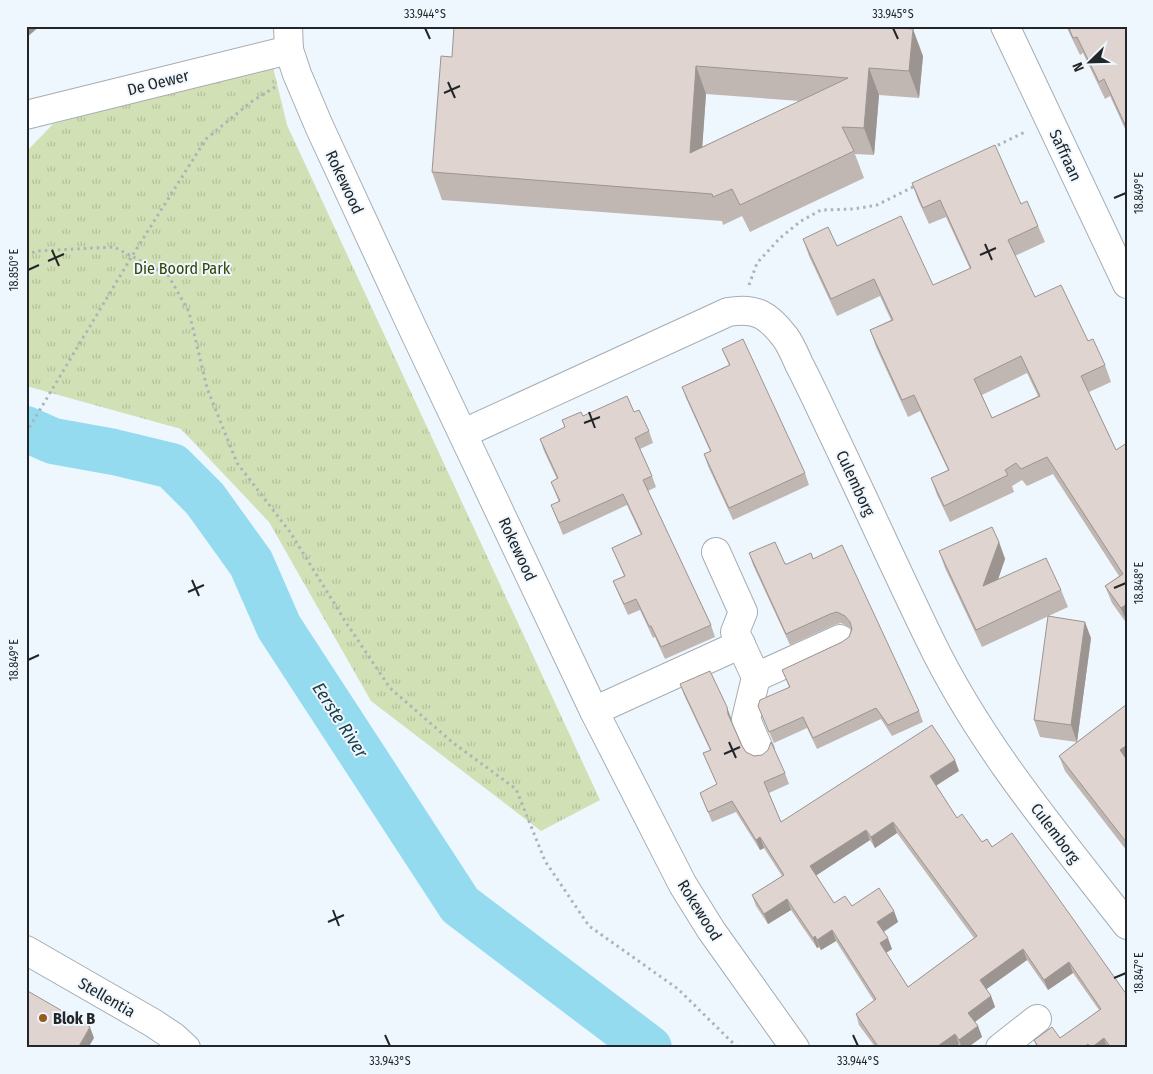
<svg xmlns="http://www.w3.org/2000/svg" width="1153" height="1074" viewBox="0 0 1153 1074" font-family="'Fira Sans Condensed',sans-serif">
  <defs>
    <pattern id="park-tufts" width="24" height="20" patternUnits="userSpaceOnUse" patternTransform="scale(1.25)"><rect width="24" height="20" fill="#d2e0b6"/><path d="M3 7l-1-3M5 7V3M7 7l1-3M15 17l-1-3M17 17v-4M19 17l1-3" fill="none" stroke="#b4c09c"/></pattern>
  </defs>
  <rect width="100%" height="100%" fill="#eef7fe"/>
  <path fill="url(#park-tufts)" d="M272 63 287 125 600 800 541 831 371 701 269 522 181 429 26 386V152L53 124Z"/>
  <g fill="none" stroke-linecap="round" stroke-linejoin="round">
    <path stroke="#95dbf0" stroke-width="46" d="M26 429 53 441 114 452 172 466 205 499 251 563 279 627 460 905 649 1048"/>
    <defs>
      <g id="minor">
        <path d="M288 26 289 50 297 74 319 126 412 327 594 711 683 885 711 930 795 1048"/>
        <path d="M1005 26 1127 284"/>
        <path d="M26 115 289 50"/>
        <path d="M464 433 728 312C756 307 768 315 785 337 791 345 795 355 799 364 810 385 820 407 830 428 864 499 896 570 930 640 980 744 1056 834 1127 925"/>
        <path d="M716 552 743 612 735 632 756 677 840 639"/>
        <path d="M756 677 746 719 760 751"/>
        <path d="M594 711 741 644"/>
        <path d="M26 950 153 1023 174 1037 186 1048"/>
        <path d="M1000 1048 1037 1019"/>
      </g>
    </defs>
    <use href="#minor" stroke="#a5adb4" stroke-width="30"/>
    <g stroke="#adb4b9" stroke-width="3" stroke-dasharray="2.5 4" stroke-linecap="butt">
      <path d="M992 148 1027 131"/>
      <path d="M26 255 37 251 114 247 168 275 189 312 207 388 237 463 290 532 347 624 390 688 452 742 516 789 545 861 589 926 678 989 738 1048"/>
      <path d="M749 285 757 263 780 238 801 221 821 210 854 209 877 205 917 185"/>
      <path d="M26 433 132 256 206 139 251 102 275 87"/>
    </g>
    <use href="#minor" stroke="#fff" stroke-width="28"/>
  </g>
  <g fill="#c0b6b2" fill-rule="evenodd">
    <path d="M1066 26H1127V133L1110 96 1105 99 1083 53 1080 55Z"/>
    <path d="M885 27 923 56 919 98 879 95 874 155 855 154 864 178 750 232 742 216 723 225 722 221 442 200 432 172 452 57ZM706 94 800 101 702 147Z"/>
    <path d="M912 183 1021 204 1038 226 1045 242 1015 256 1035 297 1088 341 1105 365 1111 382 1089 392 1116 450 1127 443V624L1112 603 1105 586 1119 576 1053 474 1027 486 1022 480 1012 486 1014 492 950 522 937 495 931 478 948 470 920 411 908 417 876 347 870 330 891 320 880 296 837 316 809 256 803 239 837 246 933 285 970 269 946 217 929 224 918 200ZM1027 373 1038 396 992 418 982 395Z"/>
    <path d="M722 349 805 473 809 485 733 520 708 466 704 454 710 451 686 398 682 387 729 365Z"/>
    <path d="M634 412 649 431 653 443 640 449 652 476 656 487 648 491 711 625 715 637 665 659 655 637 653 638 640 610 628 615 618 593 613 581 624 576 612 548 641 535 627 505 563 535 551 505 559 502 551 482 557 479 544 451 540 439 565 428 562 420 583 416Z"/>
    <path d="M999 542 1005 559 998 579 1061 590 1068 607 982 647 945 568 939 551Z"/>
    <path d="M749 553 787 564 813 559 919 711 923 722 892 736 881 719 817 749 807 728 774 743 758 706 789 687 782 670 842 642 849 637 851 629 849 627 841 623 834 625 790 645 753 565Z"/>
    <path d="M1091 638 1077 742 1040 737 1034 720Z"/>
    <path d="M680 684 731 718V723L742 746 746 752 785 773 789 784 769 793 781 822 959 771 936 785 957 818 982 842 987 839 1127 1048H1037L1034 1040 1060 1038 1099 1010 1073 973 1048 990 1027 960 986 989 991 996 995 1007 975 1022 978 1026 982 1037 967 1048H961L959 1044 954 1048H876L859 1025 856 1014 874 1001 836 941 821 950 819 947 817 948 791 910 768 924 756 906 752 895 782 876 764 848 760 850 736 812 712 822 700 793 717 785 703 753 710 750 684 695ZM897 833 974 938 908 987 886 953 892 949 884 932 898 922 894 911 834 903 816 875 870 840 875 848Z"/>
    <path d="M1127 704V851L1065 771 1059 756Z"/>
  </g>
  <g fill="#9c9491">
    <path d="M26 26H40L26 38Z"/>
    <path d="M913 29 923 56 919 98 909 71Z"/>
    <path d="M696 66 706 94 700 180 690 153Z"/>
    <path d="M869 68 879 95 874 155 864 128Z"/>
    <path d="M999 542 1005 559 990 603 983 586Z"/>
    <path d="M1127 604V623L1121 608Z"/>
    <path d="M1085 622 1091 638 1077 742 1071 725Z"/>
    <path d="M727 707 731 718 732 725 728 714Z"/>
    <path d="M1127 745V765L1120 750Z"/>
    <path d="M955 760 959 771 934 787 930 776Z"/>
    <path d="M893 822 897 833 875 848 871 837Z"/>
    <path d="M866 830 870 840 814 877 810 866Z"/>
    <path d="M760 837 764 848 760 850 756 840Z"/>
    <path d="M787 899 791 910 768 924 764 914Z"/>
    <path d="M894 911 898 922 881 933 877 922Z"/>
    <path d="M832 930 836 941 821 950 817 940Z"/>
    <path d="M815 936 819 947 817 948 813 938Z"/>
    <path d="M888 938 892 949 884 954 880 943Z"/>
    <path d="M1023 949 1027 960 984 991 980 980Z"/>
    <path d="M1069 962 1073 973 1048 990 1044 980Z"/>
    <path d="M991 996 995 1007 972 1024 968 1013Z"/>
    <path d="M978 1026 982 1037 967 1048H962L959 1040Z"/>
    <path d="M90 1027 94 1038 88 1048H78Z"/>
    <path d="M955 1034 959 1044 954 1048H935Z"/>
    <path d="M1104 1038 1107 1048H1091Z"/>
    <path d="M1088 1044 1090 1048H1083Z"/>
  </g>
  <g fill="#dfd4cf" stroke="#9c9491" fill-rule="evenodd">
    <path d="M454 26H880L913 29 909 71 869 68 864 128 842 127 854 151 740 205 732 189 713 197 712 194 432 172 441 56 452 57ZM696 66 848 78 690 153Z"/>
    <path d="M1068 26H1127V129L1104 79 1099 82 1077 37 1073 38Z"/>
    <path d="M995 145 1021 204 1027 201 1038 226 1008 240 1035 297 1061 285 1088 341 1093 339 1105 365 1081 376 1116 450 1127 443V604L1121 608 1105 586 1123 574 1047 457 1021 469 1016 463 1005 470 1008 475 944 506 931 478 949 470 914 395 902 400 870 330 893 320 874 279 831 299 803 239 828 227 837 246 901 216 933 285 971 268 940 200 923 208 912 183ZM1021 356 1040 396 992 418 974 379Z"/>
    <path d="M743 339 805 473 729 508 704 454 711 451 682 387 730 365 722 349Z"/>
    <path d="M627 396 634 412 639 410 649 431 635 438 652 476 643 480 711 625 661 647 651 626H649L636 599 624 604 613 581 625 576 612 548 642 534 623 494 559 523 551 505 560 501 551 482 558 478 540 439 565 427 562 420 581 412 583 416Z"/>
    <path d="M992 527 999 542 983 586 1046 558 1061 590 976 630 939 551Z"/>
    <path d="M775 542 785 564H787L811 553 813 559 842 545 919 711 888 725 876 708 813 738 803 717 769 732 758 706 760 700 790 687 782 670 842 642 849 637 852 629 850 622 845 616 837 612 830 614 786 634 749 553Z"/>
    <path d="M1048 616 1085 622 1071 725 1034 720Z"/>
    <path d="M710 671 727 707 728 714 742 746 746 752 754 756 762 755 768 750 771 742 785 773 764 782 781 822 932 725 955 760 930 776 957 818 962 814 982 842 987 839 992 847 1012 833 1127 995V1048H1111L1104 1038 1091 1048 1088 1044 1083 1048H1039L1034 1040 1052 1027 1060 1038 1101 1009 1069 962 1044 980 1023 949 980 980 991 996 968 1013 978 1026 959 1040 955 1034 935 1048H879L856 1014 876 999 832 930 817 940 815 936 813 938 787 899 764 914 752 895 784 875 760 837 756 840 732 801 708 812 700 793 717 784 703 753 711 750 680 684ZM893 822 977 936 908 987 880 943 888 938 877 922 894 911 879 888 852 906 845 896 834 903 810 866 866 830 871 837Z"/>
    <path d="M1127 704V745L1120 750 1127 760V843L1059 756Z"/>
    <path d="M26 990 90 1027 78 1048H26Z"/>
  </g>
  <path fill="none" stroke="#232628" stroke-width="2" d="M425 28 430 39M893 28 898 39M448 82 455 98M444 93 460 86M1114 198 1126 193M985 244 992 260M52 250 59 266M980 255 996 248M48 261 64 254M28 270 39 265M589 412 595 428M584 423 600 417M192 580 199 596M1114 588 1126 583M188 592 204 585M28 660 39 655M729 742 736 758M724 754 740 747M333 910 339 926M328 922 344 915M1114 978 1126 973M385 1035 390 1046M853 1035 858 1046"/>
  <circle fill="#985b1f" stroke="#eef7fe" stroke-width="2" cx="43" cy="1018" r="5"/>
  <g text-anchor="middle" stroke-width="4" stroke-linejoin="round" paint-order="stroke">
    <g font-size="16" fill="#232628" stroke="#eef7fe">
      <text transform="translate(158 82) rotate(-14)" y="6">De Oewer</text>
      <text transform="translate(1066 155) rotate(65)" y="6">Saffraan</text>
      <text transform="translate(345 182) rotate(65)" y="6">Rokewood</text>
      <text transform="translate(856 483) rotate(65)" y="6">Culemborg</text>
      <text transform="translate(518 549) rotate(65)" y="6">Rokewood</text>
      <text transform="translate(1056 833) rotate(53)" y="6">Culemborg</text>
      <text transform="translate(700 910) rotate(58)" y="6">Rokewood</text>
      <text transform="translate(107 997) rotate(30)" y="6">Stellentia</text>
    </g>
    <g font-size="16" fill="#354404" stroke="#eef7fe">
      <text x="182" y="274">Die Boord Park</text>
    </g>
    <g font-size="16" font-weight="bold" fill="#232628" stroke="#eef7fe" text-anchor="start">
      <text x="53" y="1024">Blok B</text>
    </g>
    <g font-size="18" font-style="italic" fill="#1a3c45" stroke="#eef7fe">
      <text transform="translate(340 720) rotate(57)" y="6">Eerste River</text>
    </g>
  </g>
  <rect width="1153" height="1074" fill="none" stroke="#eef7fe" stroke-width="55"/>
  <g transform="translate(1090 62) rotate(247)" stroke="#eef7fe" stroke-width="4" paint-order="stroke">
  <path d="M0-4L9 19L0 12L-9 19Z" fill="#232628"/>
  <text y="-8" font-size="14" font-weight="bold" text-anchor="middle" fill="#232628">N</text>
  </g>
  <rect x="28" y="28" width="1098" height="1018" fill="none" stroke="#232628" stroke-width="2"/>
  <g font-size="12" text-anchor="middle" fill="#232628">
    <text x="425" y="18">33.944°S</text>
    <text x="893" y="18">33.945°S</text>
    <text transform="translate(1139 193) rotate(-90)" y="4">18.849°E</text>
    <text transform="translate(14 270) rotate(-90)" y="4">18.850°E</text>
    <text transform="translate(1139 583) rotate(-90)" y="4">18.848°E</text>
    <text transform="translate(14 660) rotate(-90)" y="4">18.849°E</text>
    <text transform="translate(1139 973) rotate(-90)" y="4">18.847°E</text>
    <text x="390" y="1065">33.943°S</text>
    <text x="858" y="1065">33.944°S</text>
  </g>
</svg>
